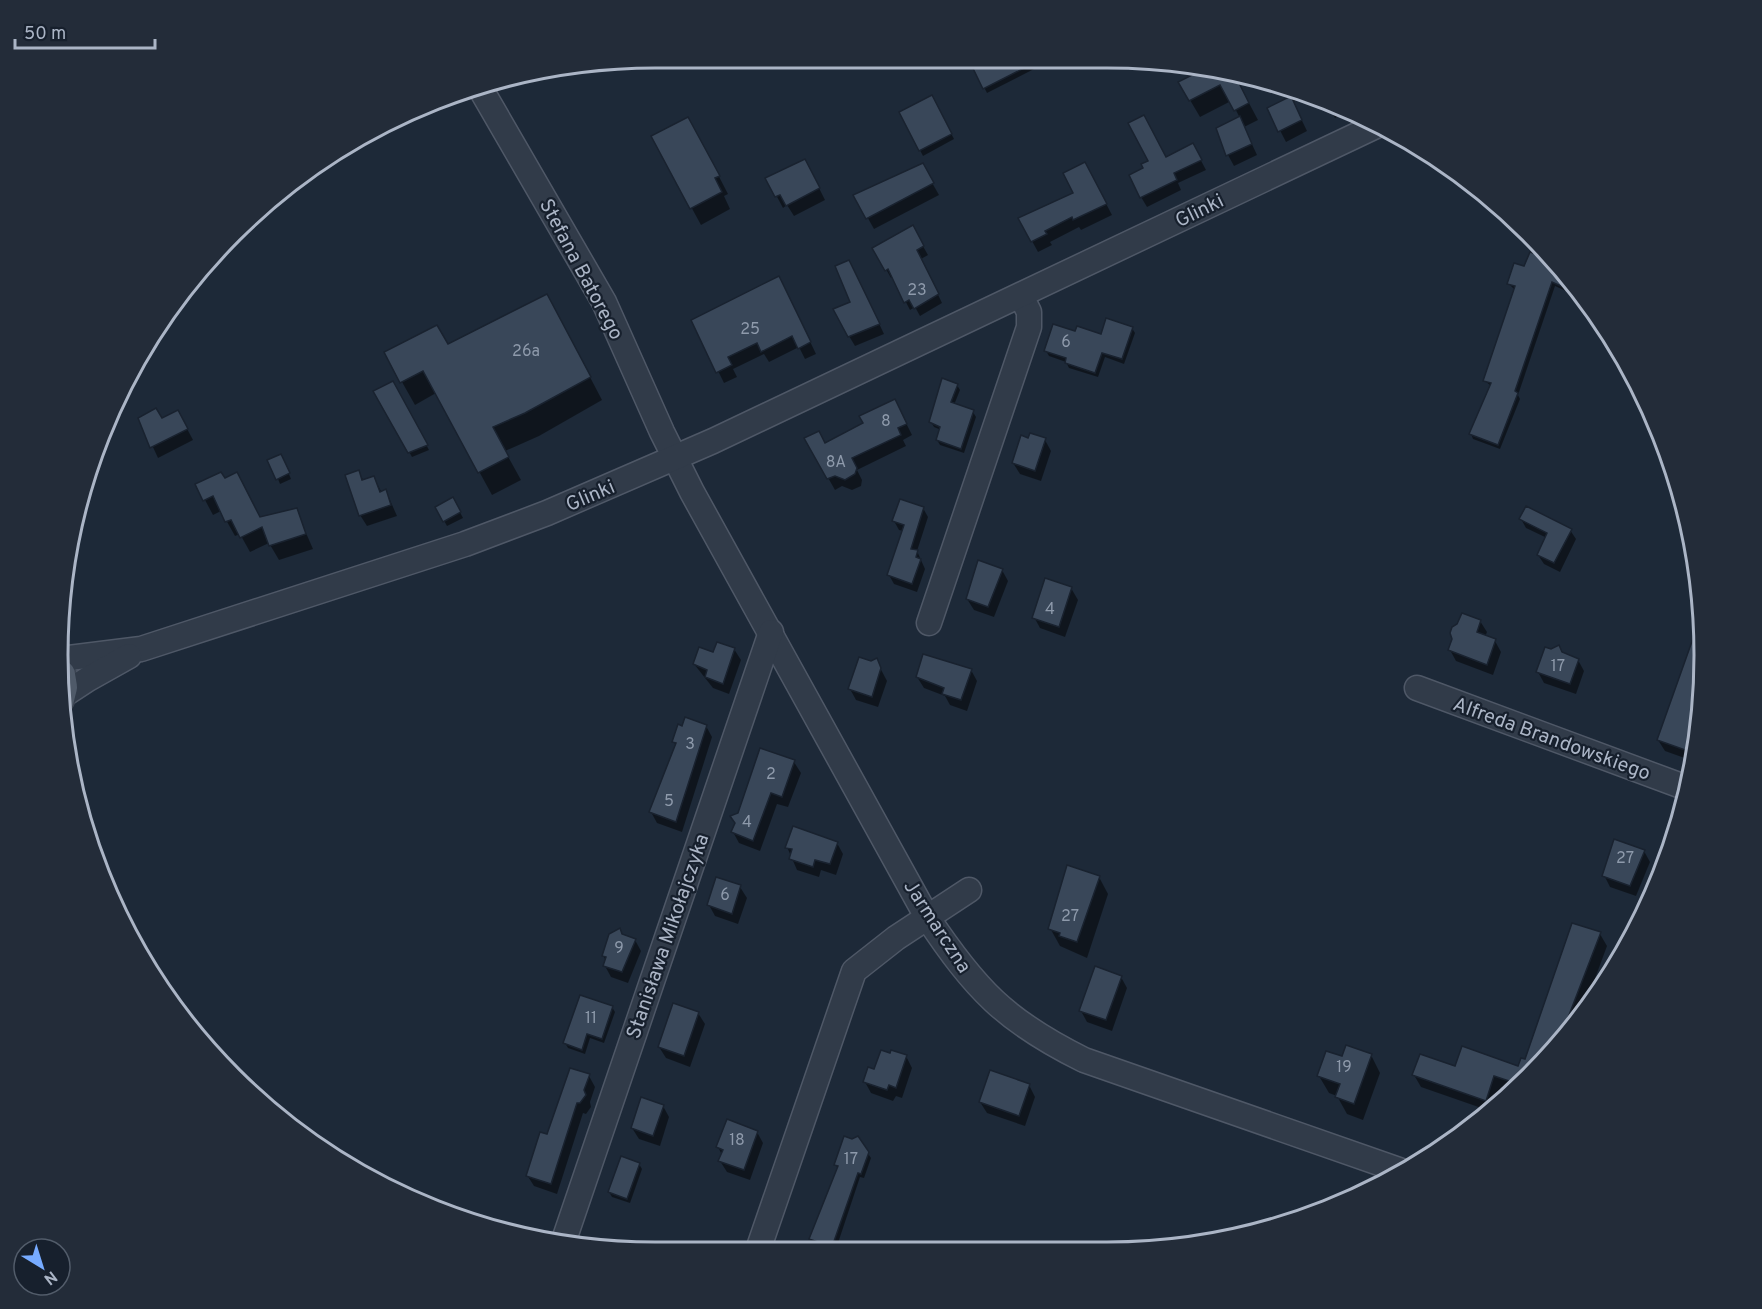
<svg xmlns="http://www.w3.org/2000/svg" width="1762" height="1309" viewBox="0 0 1762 1309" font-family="Overpass,sans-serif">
  <rect width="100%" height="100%" fill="#1d2938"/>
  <g fill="#0007">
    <path d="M969 58H1028L1034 69 987 93Z"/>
    <path d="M1208 68 1233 73 1258 120 1244 127 1257 155 1234 166 1228 155 1240 118 1231 101 1200 117 1180 83Z"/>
    <path d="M1287 86 1309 93 1293 102 1307 131 1286 142 1269 109 1293 97Z"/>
    <path d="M932 97 954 139 923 156 901 113Z"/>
    <path d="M1325 99 1336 103 1351 110 1335 118Z"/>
    <path d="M698 136 728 194 724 196 730 209 701 225 653 137Z"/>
    <path d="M1198 155 1206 170 1178 183 1181 190 1147 207 1141 197Z"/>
    <path d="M922 165 939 195 874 229 855 195Z"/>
    <path d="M811 172 825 200 794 216 787 205 783 208 767 178Z"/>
    <path d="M1091 175 1112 215 1081 230 1079 227 1050 242 1052 245 1038 252 1020 219 1075 194Z"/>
    <path d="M912 227 928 255 921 259 942 303 920 316 915 307 910 310 893 277 891 278 874 248Z"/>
    <path d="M1530 254 1556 263 1588 301 1555 286 1518 395 1520 399 1500 449 1473 439 1471 434 1491 386 1485 381 1515 290 1509 284 1525 268Z"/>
    <path d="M854 271 884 334 855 346 849 336Z"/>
    <path d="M785 289 816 354 805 359 799 347 769 362 764 354 733 369 737 377 724 383 693 320Z"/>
    <path d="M559 318 602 400 539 436 505 451 521 480 492 495 436 393 415 405 402 382 448 346Z"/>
    <path d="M1132 328 1135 333 1124 364 1105 357 1098 377 1069 368 1066 362 1049 356 1046 351 1076 333 1102 336Z"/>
    <path d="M393 383 429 450 412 457 375 392Z"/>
    <path d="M957 385 960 390 954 405 973 412 976 417 964 453 940 445 937 440 941 430 934 427 931 422Z"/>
    <path d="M895 401 912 435 903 440 906 446 857 470 862 480 861 486 852 490 842 486 835 490 806 439 825 445 865 424Z"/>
    <path d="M140 419 184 423 193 440 158 458Z"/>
    <path d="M1045 440 1051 451 1041 481 1020 474 1013 463Z"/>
    <path d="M283 460 291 479 280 484 278 479Z"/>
    <path d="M358 472 364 481 374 478 382 493 386 491 397 516 367 526 360 515Z"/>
    <path d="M224 480 261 519 296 510 313 549 279 560 269 543 250 552 240 534 235 536 221 511 213 515 205 500Z"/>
    <path d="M453 499 463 518 447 526 437 508Z"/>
    <path d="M923 508 928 517 917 551 925 569 917 592 894 584 889 575 903 531 899 530 894 521Z"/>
    <path d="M1521 519 1570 530 1576 539 1560 572 1544 564 1538 555 1547 538 1526 528Z"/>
    <path d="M1002 570 1008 581 994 617 974 610 967 599Z"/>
    <path d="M1071 588 1078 600 1065 637 1040 628 1034 617Z"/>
    <path d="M1703 612 1700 733 1693 761 1665 751 1658 740Z"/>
    <path d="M1480 621 1487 632 1485 637 1495 641 1501 652 1493 675 1456 661 1450 650Z"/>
    <path d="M734 649 741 660 729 694 713 688 694 664 714 654Z"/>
    <path d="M1563 654 1578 660 1584 671 1576 694 1544 683 1538 672Z"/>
    <path d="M876 660 887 681 878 707 856 700 850 689Z"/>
    <path d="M971 670 977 681 967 711 950 705 945 696 924 688 917 677Z"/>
    <path d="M706 726 712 737 682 832 657 823 651 812 676 746 674 742Z"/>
    <path d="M794 762 801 773 788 807 777 804 760 851 739 843 733 832 739 814Z"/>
    <path d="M837 843 843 854 836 875 821 870 819 877 797 870 787 847Z"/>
    <path d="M1644 851 1650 862 1636 896 1610 887 1604 875Z"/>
    <path d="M1099 877 1108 894 1087 958 1060 946 1050 928Z"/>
    <path d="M740 887 747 898 738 924 715 916 709 905Z"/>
    <path d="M1600 934 1607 946 1583 1011 1556 1049 1511 1091 1501 1087 1495 1107 1490 1111 1421 1087 1414 1075 1456 1068H1519L1526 1061Z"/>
    <path d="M635 940 641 951 628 983 611 977 605 966 606 961 603 955Z"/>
    <path d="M1121 977 1127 988 1112 1031 1087 1022 1081 1011Z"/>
    <path d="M612 1007 615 1012 604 1043 590 1038 585 1054 568 1048 565 1043Z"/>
    <path d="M698 1013 705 1024 690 1067 666 1058 659 1047Z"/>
    <path d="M1371 1055 1380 1073 1363 1120 1347 1114 1337 1096 1329 1093 1319 1076 1343 1058Z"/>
    <path d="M906 1056 912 1068 902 1098 896 1096 893 1101 871 1093 865 1082 875 1071Z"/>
    <path d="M589 1076 595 1087 590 1102 591 1107 586 1114 583 1113 557 1194 534 1186 527 1175 548 1136Z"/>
    <path d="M1029 1085 1035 1097 1025 1126 987 1113 980 1102Z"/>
    <path d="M663 1106 669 1117 660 1146 639 1139 632 1128Z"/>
    <path d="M757 1132 763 1143 750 1180 727 1172 720 1161 722 1155 718 1147Z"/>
    <path d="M867 1152 871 1158 864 1178 860 1177 836 1249 814 1244 811 1239 838 1169 836 1165Z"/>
    <path d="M639 1164 642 1169 630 1203 612 1197 609 1192Z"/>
  </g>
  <g fill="#394759" stroke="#19222f" stroke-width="1.5">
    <path d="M968 58H1044L983 89Z"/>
    <path d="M1206 68 1241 74 1236 77 1249 103 1234 111 1220 85 1189 101 1178 82Z"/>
    <path d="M932 95 952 134 919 151 899 112Z"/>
    <path d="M1291 96 1302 120 1278 132 1267 108Z"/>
    <path d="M1144 115 1166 157 1193 143 1202 160 1174 173 1177 180 1140 198 1129 175 1143 168 1141 164 1148 161 1128 123Z"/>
    <path d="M1240 116 1252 144 1226 156 1216 128Z"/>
    <path d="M688 117 720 176 715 178 722 192 690 209 651 136Z"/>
    <path d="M805 159 820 188 786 206 780 195 775 197 765 178Z"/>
    <path d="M1085 162 1107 204 1073 220 1072 217 1045 231 1047 234 1031 242 1018 218 1073 193 1063 173Z"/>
    <path d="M923 163 934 183 866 219 853 195Z"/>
    <path d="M913 225 924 246 917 250 939 294 914 309 909 300 904 303 888 269 885 271 872 248Z"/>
    <path d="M1530 252 1552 259 1585 297 1552 282 1515 391 1518 393 1498 445 1469 434 1491 383 1483 381 1515 286 1507 284 1514 263 1524 266Z"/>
    <path d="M849 260 880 324 848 337 833 309 850 302 835 266Z"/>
    <path d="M779 276 811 342 798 349 792 336 761 352 757 343 728 357 732 365 716 373 691 320Z"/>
    <path d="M547 294 591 377 525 413 493 427 509 457 478 473 423 371 400 383 384 352 437 325 448 344Z"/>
    <path d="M1106 318 1133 327 1122 359 1102 353 1095 373 1065 363 1066 358 1044 351 1053 324 1075 331 1077 326 1101 334Z"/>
    <path d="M942 378 958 384 951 402 974 410 961 449 936 440 940 427 929 422Z"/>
    <path d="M393 381 428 445 408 453 373 391Z"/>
    <path d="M895 399 907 424 898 428 901 435 852 458 857 468 855 474 845 480 835 476 827 479 804 438 819 431 825 443 863 423 859 416Z"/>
    <path d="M156 408 162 418 178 410 188 429 150 448 138 418Z"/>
    <path d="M1030 433 1046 438 1035 471 1012 463 1021 435 1028 438Z"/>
    <path d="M281 454 290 473 276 480 267 460Z"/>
    <path d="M359 470 362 480 374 476 380 492 386 489 391 505 359 516 345 475Z"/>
    <path d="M221 472 225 478 237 472 260 517 297 508 306 534 269 546 262 527 240 538 231 520 225 522 213 496 203 501 195 484Z"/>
    <path d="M453 497 461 512 443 522 435 507Z"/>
    <path d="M900 499 924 507 911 549 918 550 916 557 921 559 912 584 887 575 904 525 892 521Z"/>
    <path d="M1526 506 1572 529 1554 563 1537 555 1547 533 1519 519Z"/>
    <path d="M978 560 1003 569 988 607 966 599Z"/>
    <path d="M1045 578 1072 587 1059 627 1032 618Z"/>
    <path d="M1462 613 1481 620 1477 632 1496 639 1487 665 1448 650 1452 639 1450 633 1452 627 1457 624Z"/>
    <path d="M1701 616H1704L1700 715 1688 751 1657 740Z"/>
    <path d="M717 642 735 648 723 684 705 677 707 670 693 664 699 647 713 652Z"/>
    <path d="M1559 645 1562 652 1579 659 1570 684 1536 672 1545 647 1551 649Z"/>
    <path d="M923 654 972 669 961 700 942 694 944 688 916 677Z"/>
    <path d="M859 657 871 661 877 658 881 668 872 697 848 689Z"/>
    <path d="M685 717 707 725 676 822 649 812 676 743 672 742 678 724 682 726Z"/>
    <path d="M760 748 795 760 782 797 771 793 753 841 731 832 735 823 730 816 738 813Z"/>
    <path d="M793 826 838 842 830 864 815 860 813 867 789 859 792 849 785 848Z"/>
    <path d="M1614 839 1645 850 1630 886 1602 876Z"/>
    <path d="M1067 865 1100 876 1077 942 1059 936 1060 933 1048 929Z"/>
    <path d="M716 877 741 885 732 914 707 905Z"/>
    <path d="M1572 923 1601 932 1556 1049 1507 1095 1512 1082 1494 1076 1486 1101 1412 1075 1420 1054 1455 1066 1462 1046 1518 1066 1521 1058 1525 1059Z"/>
    <path d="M620 928 622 934 636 939 622 972 603 966 606 957 602 956 609 934Z"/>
    <path d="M1095 966 1122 976 1106 1020 1079 1011Z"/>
    <path d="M580 995 613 1006 602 1039 587 1034 582 1050 563 1043Z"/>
    <path d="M673 1003 699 1012 684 1056 658 1047Z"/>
    <path d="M1346 1045 1372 1054 1354 1104 1335 1097 1340 1084 1317 1076 1326 1051 1342 1056Z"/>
    <path d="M881 1050 890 1053 891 1050 907 1055 896 1088 889 1085 887 1090 863 1082 868 1067 874 1069Z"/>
    <path d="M570 1068 590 1074 584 1090 586 1095 580 1103H577L551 1184 526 1176 540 1132 547 1134Z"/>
    <path d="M990 1070 1030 1084 1019 1116 979 1102Z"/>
    <path d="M641 1097 664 1105 653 1136 631 1128Z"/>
    <path d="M727 1119 758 1131 744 1170 718 1161 723 1150 716 1147Z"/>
    <path d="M844 1136 852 1139 858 1136 869 1152 861 1174 858 1173 832 1247 809 1239 838 1166 834 1165Z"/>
    <path d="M621 1156 640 1163 627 1199 608 1192Z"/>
  </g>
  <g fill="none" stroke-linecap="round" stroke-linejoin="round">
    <defs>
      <g id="minor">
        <path d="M479 86 604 302 662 432 692 492 927 917C975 989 1005 1021 1084 1060L1399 1170"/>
        <path d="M929 623 1029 327V312L1021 296"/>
        <path d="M61 659 141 649 465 544 547 513 713 441 1378 125"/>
        <path d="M1417 688 1687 788"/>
        <path d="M59 698 88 679 129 656"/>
        <path d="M564 1240 771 632"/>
        <path d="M758 1250 854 971 896 938 969 890"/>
      </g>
      <path id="major" d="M59 699 62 687 60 675"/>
    </defs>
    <use href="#minor" stroke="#4f5867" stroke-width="27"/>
    <use href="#major" stroke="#3b4452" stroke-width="33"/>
    <use href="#minor" stroke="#313b49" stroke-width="24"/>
    <use href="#major" stroke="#4f5a69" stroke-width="30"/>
  </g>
  <g text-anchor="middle" stroke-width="4.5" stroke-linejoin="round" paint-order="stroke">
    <g font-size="16" fill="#8e9aab">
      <text x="917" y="295">23</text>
      <text x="750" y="334">25</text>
      <text x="1066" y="347">6</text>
      <text x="526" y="356">26a</text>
      <text x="886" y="426">8</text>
      <text x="836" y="467">8A</text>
      <text x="1050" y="614">4</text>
      <text x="1558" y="671">17</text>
      <text x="690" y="749">3</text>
      <text x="771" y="779">2</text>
      <text x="669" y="806">5</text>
      <text x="747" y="827">4</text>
      <text x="1625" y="863">27</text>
      <text x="725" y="900">6</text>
      <text x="1070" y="921">27</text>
      <text x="619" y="953">9</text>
      <text x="591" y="1023">11</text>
      <text x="1344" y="1072">19</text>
      <text x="737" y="1145">18</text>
      <text x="851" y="1164">17</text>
    </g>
    <g font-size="20" fill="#abb5c6" stroke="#17202d">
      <text transform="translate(1199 210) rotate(-26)" y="7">Glinki</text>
      <text transform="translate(582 269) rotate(62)" y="7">Stefana Batorego</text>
      <text transform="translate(590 495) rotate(-23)" y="7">Glinki</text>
      <text transform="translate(1552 738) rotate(20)" y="7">Alfreda Brandowskiego</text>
      <text transform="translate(938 926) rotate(57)" y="7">Jarmarczna</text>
      <text transform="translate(667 936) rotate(-71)" y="7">Stanisława Mikołajczyka</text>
    </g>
  </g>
  <path d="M0 0H1762V1309H0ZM655 68H1107A587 587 0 0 1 1694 655V655A587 587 0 0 1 1107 1242H655A587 587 0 0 1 68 655V655A587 587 0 0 1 655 68Z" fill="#232c39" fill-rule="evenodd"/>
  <path fill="none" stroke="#abb5c6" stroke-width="3" d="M655 68H1107A587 587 0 0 1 1694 655V655A587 587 0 0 1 1107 1242H655A587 587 0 0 1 68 655V655A587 587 0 0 1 655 68Z"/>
  <g transform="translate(42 1267) rotate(142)"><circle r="28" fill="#17202d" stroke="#525c6a" stroke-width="1.5"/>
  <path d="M0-4.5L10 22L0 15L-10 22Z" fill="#77abff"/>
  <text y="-9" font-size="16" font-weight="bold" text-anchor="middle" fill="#abb5c6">N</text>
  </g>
  <path d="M15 39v9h140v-9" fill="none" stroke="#abb5c6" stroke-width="3"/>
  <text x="24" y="39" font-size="18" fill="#abb5c6" stroke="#17202d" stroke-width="4.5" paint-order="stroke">50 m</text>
</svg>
